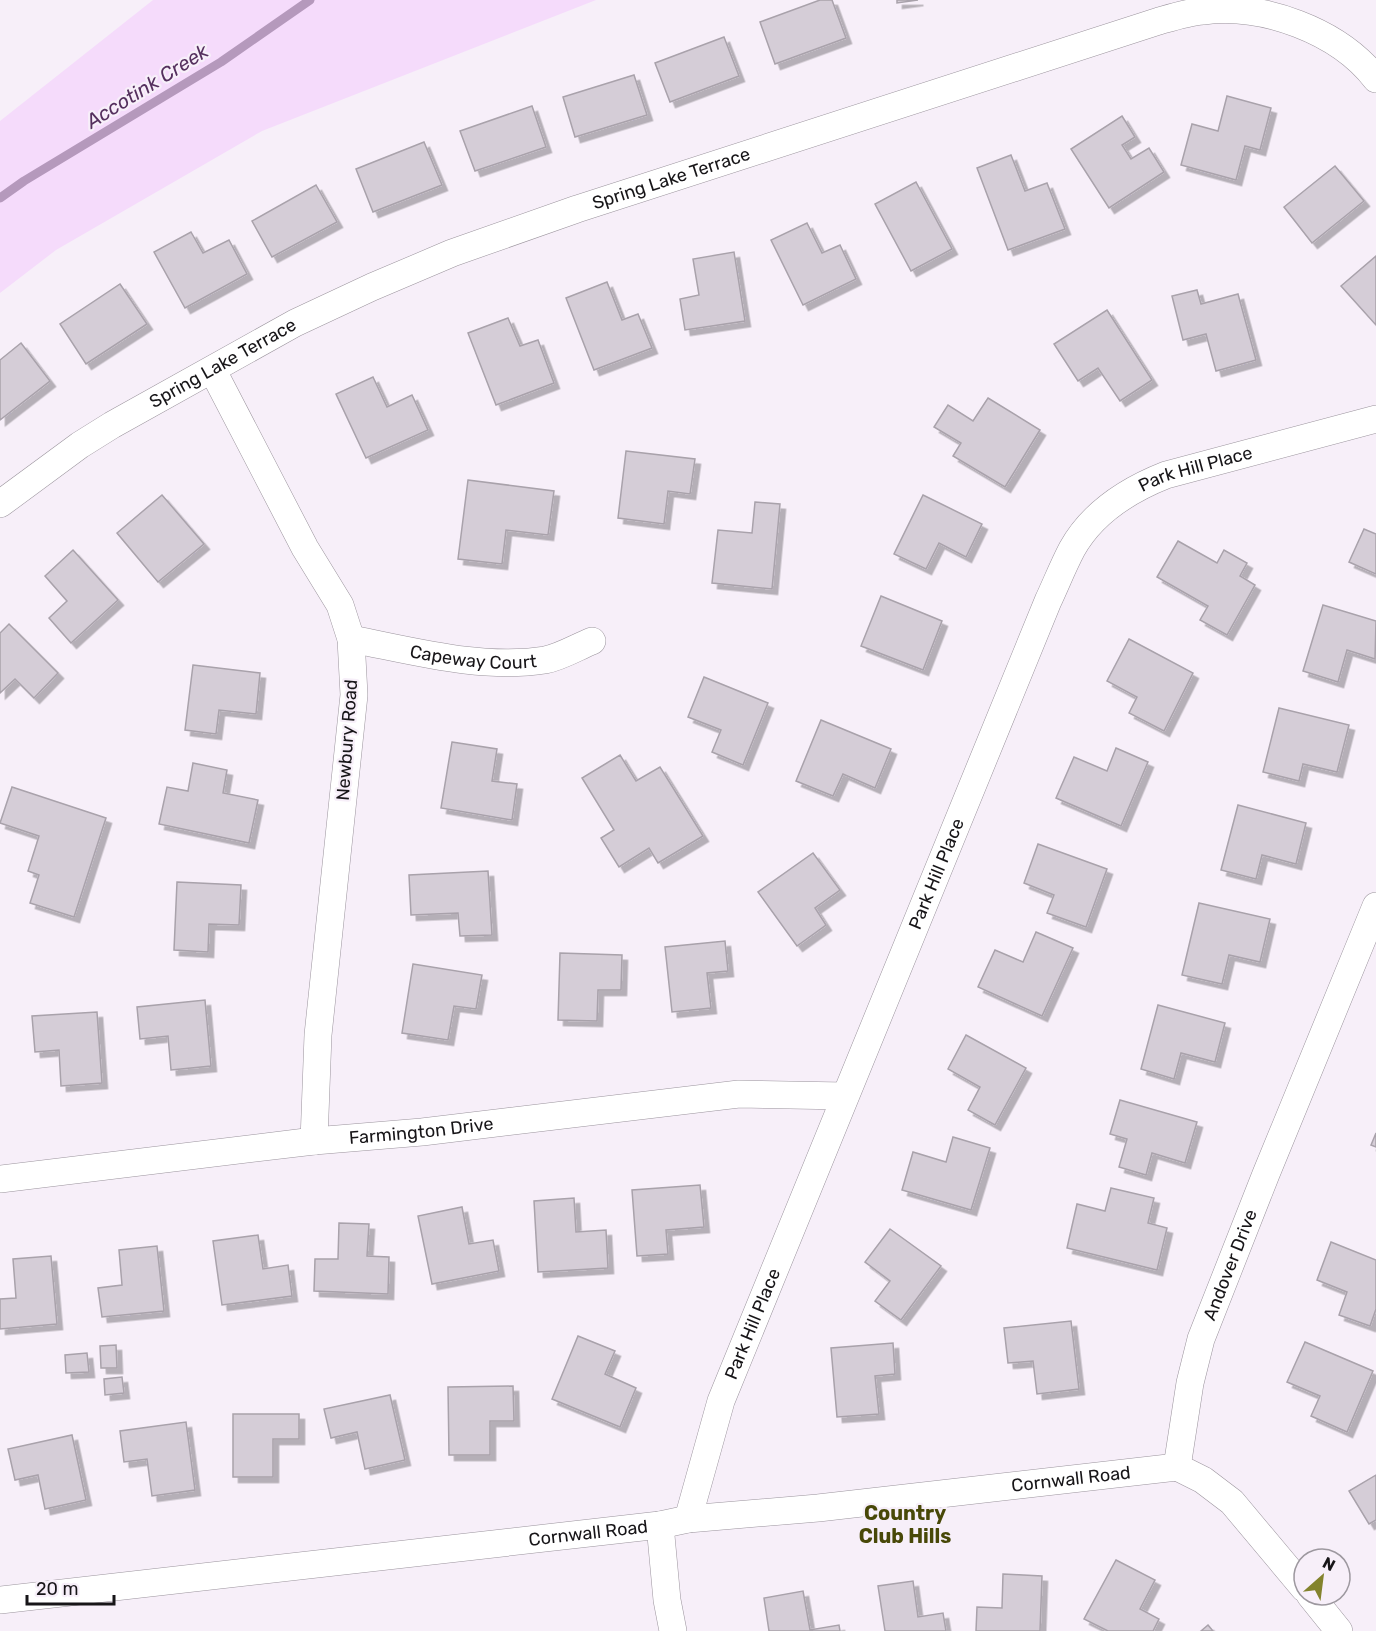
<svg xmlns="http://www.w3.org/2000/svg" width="1376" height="1631" viewBox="0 0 1376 1631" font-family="Rubik,sans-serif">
  <defs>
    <filter id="shadow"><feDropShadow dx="5.5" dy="5.5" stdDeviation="0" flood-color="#0004"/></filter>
  </defs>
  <rect width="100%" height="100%" fill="#f7eff9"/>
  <path fill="#f5dbfb" d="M153 0H596L262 131 56 250 0 293V121Z"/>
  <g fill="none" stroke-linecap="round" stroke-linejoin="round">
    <path stroke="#b599bc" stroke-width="9" d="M0 198 24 181 221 62 310 0"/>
  </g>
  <g fill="#d5cdd7" stroke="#a9a2ab" stroke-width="1.5" filter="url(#shadow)">
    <path d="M820 0H832L846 38 775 64 760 22Z"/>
    <path d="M897 0H918L897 3Z"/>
    <path d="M724 37 739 76 670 102 655 63Z"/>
    <path d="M634 75 647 115 575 137 563 97Z"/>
    <path d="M1227 96 1271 108 1260 150 1245 146 1236 180 1181 165 1192 124 1218 131Z"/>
    <path d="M532 106 546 147 475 171 460 131Z"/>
    <path d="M1122 116 1135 137 1122 145 1131 159 1149 148 1164 172 1109 208 1071 149Z"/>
    <path d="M424 142 442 185 373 212 356 169Z"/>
    <path d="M1011 155 1025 191 1047 183 1065 229 1008 250 977 168Z"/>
    <path d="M1335 166 1364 201 1312 243 1284 207Z"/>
    <path d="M916 182 952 249 911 271 875 204Z"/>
    <path d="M316 185 337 222 272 257 252 221Z"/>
    <path d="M807 223 822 253 840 245 856 279 803 305 771 240Z"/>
    <path d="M191 232 203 253 229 240 247 274 185 308 154 252Z"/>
    <path d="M734 252 745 321 685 330 680 299 699 295 693 259Z"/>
    <path d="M1376 256V325L1341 286Z"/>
    <path d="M607 282 622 320 638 314 652 348 594 370 566 298Z"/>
    <path d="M120 284 147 324 86 364 60 324Z"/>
    <path d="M1197 290 1201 304 1238 294 1256 360 1216 371 1206 334 1183 340 1172 296Z"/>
    <path d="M1107 310 1152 380 1120 401 1098 368 1078 381 1054 344Z"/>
    <path d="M508 318 520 346 538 340 554 383 496 405 468 333Z"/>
    <path d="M21 343 50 381 0 420V360Z"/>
    <path d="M373 377 387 407 412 395 428 430 366 458 336 394Z"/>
    <path d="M988 398 1040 430 1005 487 953 456 961 443 934 427 948 405 973 421Z"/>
    <path d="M626 451 695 459 690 494 668 491 664 524 618 518Z"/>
    <path d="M468 480 554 491 548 535 506 530 502 564 458 559Z"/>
    <path d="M162 495 204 544 158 582 117 533Z"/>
    <path d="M923 495 982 524 966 557 939 543 926 569 894 554Z"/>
    <path d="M755 502 780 504 772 589 712 583 718 530 752 533Z"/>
    <path d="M1364 529 1376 534V574L1349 562Z"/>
    <path d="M1178 541 1217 563 1224 550 1247 563 1240 576 1255 585 1227 635 1200 620 1208 606 1157 577Z"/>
    <path d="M73 550 118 600 71 643 49 618 67 601 45 576Z"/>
    <path d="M881 596 942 621 923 670 861 646Z"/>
    <path d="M1323 605 1376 621 1375 659 1347 650 1338 682 1303 671Z"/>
    <path d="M9 624 58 673 34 698 15 679 0 693V633Z"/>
    <path d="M1129 639 1193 673 1164 731 1129 713 1137 697 1107 681Z"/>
    <path d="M193 665 260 673 256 714 219 710 216 734 185 730Z"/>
    <path d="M704 677 768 703 743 765 712 752 721 730 688 717Z"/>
    <path d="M1279 708 1349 725 1337 772 1303 764 1299 781 1263 772Z"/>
    <path d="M821 720 891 749 875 788 843 774 833 796 796 781Z"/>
    <path d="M452 742 497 749 492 781 517 784 512 820 441 808Z"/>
    <path d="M1116 748 1148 762 1121 826 1056 798 1074 757 1107 771Z"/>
    <path d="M620 755 636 781 660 767 703 836 658 863 649 848 619 867 601 838 614 830 582 778Z"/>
    <path d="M193 763 227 770 223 793 258 800 249 843 159 824 167 787 188 791Z"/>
    <path d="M12 787 106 818 74 917 30 903 39 875 28 871 39 836 0 823Z"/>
    <path d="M1238 805 1306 823 1296 864 1262 855 1256 879 1221 870Z"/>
    <path d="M1038 844 1107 869 1086 927 1047 913 1054 895 1024 883Z"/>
    <path d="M813 853 840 890 815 908 826 925 797 946 758 892Z"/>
    <path d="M488 871 492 935 460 936 458 913 411 915 409 875Z"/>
    <path d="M177 882 241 885 239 925 209 924 208 952 174 950Z"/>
    <path d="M1199 903 1270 919 1260 962 1229 955 1222 984 1182 975Z"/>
    <path d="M1036 932 1073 948 1042 1016 978 987 995 950 1023 962Z"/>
    <path d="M725 941 728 971 707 973 711 1008 672 1012 665 947Z"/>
    <path d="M560 953 622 955 621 990H598L597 1021 558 1020Z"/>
    <path d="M413 964 482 975 476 1009 454 1006 448 1040 402 1033Z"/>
    <path d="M205 1000 211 1066 171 1070 168 1036 140 1039 137 1007Z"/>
    <path d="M1158 1005 1225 1023 1215 1062 1181 1053 1174 1079 1141 1069Z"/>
    <path d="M97 1012 102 1083 61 1086 59 1050 35 1052 32 1016Z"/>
    <path d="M966 1035 1026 1068 995 1125 968 1110 980 1087 948 1069Z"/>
    <path d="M1120 1100 1197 1122 1185 1163 1152 1153 1146 1175 1119 1167 1127 1139 1110 1134Z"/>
    <path d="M1376 1133V1147L1371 1145Z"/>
    <path d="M953 1137 990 1148 971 1210 902 1190 913 1152 946 1162Z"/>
    <path d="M700 1185 704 1227 666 1230 668 1254 637 1256 632 1190Z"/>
    <path d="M1111 1188 1154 1198 1148 1223 1167 1228 1157 1270 1067 1248 1077 1204 1105 1211Z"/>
    <path d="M574 1198 576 1232 606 1230 608 1268 538 1272 534 1201Z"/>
    <path d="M462 1207 469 1244 493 1240 499 1271 432 1284 418 1216Z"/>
    <path d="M339 1223 369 1224 367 1256 389 1257 388 1294 314 1291 315 1259H338Z"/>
    <path d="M890 1229 941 1266 901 1320 875 1301 890 1281 865 1262Z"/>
    <path d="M258 1235 263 1269 288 1265 292 1296 222 1305 213 1241Z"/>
    <path d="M1331 1242 1376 1260V1309L1370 1326 1339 1315 1347 1292 1317 1280Z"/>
    <path d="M157 1246 164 1311 102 1317 98 1288 122 1285 119 1250Z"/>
    <path d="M51 1256 57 1324 0 1329V1299L16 1298 13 1259Z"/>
    <path d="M1071 1321 1079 1389 1037 1394 1033 1361 1008 1363 1004 1328Z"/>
    <path d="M578 1336 615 1351 605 1374 636 1388 620 1427 552 1399Z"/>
    <path d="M1305 1342 1373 1371 1347 1432 1311 1416 1320 1396 1287 1382Z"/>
    <path d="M893 1343 895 1374 875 1376 879 1414 837 1417 831 1348Z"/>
    <path d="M116 1345 117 1368H101L100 1346Z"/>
    <path d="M87 1353 89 1372 66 1373 65 1355Z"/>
    <path d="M122 1377 124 1393 105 1395 104 1379Z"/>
    <path d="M513 1386 514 1421H490V1455H449L448 1387Z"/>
    <path d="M390 1395 405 1460 365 1469 357 1432 331 1438 324 1409Z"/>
    <path d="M233 1414H299V1439H273V1477H233Z"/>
    <path d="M186 1422 195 1490 152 1496 147 1459 124 1462 120 1431Z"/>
    <path d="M72 1435 86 1500 45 1509 38 1475 15 1480 8 1449Z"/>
    <path d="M1376 1475V1520L1369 1524 1349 1491Z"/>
    <path d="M1116 1560 1155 1580 1140 1609 1159 1619 1153 1631H1108L1084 1619Z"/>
    <path d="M1003 1574 1042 1576 1040 1631H976L977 1607 1002 1608Z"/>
    <path d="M913 1581 918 1617 943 1613 946 1631H885L878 1586Z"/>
    <path d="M803 1591 810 1630 839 1625 840 1631H769L764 1598Z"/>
    <path d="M1208 1625 1213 1631H1201Z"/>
  </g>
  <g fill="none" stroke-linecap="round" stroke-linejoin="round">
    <defs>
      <g id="minor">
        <path d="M213 371 305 548 340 605 351 639 354 695 318 1035 314 1141"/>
        <path id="s1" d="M0 504 80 445 112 425 295 323 372 287 452 253 577 209 1159 21C1173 17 1189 12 1203 11 1263 3 1339 31 1376 79"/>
        <path id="s2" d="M351 639C414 651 481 670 545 660 561 657 577 647 592 641"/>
        <path id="s3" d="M0 1179 314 1141 422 1132 739 1094 845 1096"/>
        <path id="s4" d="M1177 1467 1190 1383 1201 1339 1266 1174 1376 906"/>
        <path d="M1177 1467 1203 1480 1232 1502 1304 1588"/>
        <path id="s5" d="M688 1519 721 1401 1048 601C1056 584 1063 566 1072 549 1092 513 1128 490 1166 475L1376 419"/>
        <path d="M660 1525 667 1600 673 1631"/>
        <path d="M1310 1595 1339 1631"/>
        <path id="s6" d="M0 1600 660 1525 688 1519 818 1508 1177 1467"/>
      </g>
    </defs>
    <use href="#minor" stroke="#9b949d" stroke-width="28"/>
    <use href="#minor" stroke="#fff" stroke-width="27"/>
  </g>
  <g text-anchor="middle" stroke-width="4.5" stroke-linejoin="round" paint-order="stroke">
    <g font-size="18" fill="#171518" stroke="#f7eff9">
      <text dy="6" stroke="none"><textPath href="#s1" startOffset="750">Spring Lake Terrace</textPath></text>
      <text dy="6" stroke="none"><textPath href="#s1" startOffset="264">Spring Lake Terrace</textPath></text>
      <text dy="6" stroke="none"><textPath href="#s5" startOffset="1196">Park Hill Place</textPath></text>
      <text dy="6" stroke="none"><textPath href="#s2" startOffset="124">Capeway Court</textPath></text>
      <text transform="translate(347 740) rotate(-86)" y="6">Newbury Road</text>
      <text dy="6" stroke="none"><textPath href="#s5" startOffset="692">Park Hill Place</textPath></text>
      <text dy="6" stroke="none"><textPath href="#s3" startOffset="424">Farmington Drive</textPath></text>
      <text dy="6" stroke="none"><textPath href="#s4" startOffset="210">Andover Drive</textPath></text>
      <text dy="6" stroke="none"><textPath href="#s5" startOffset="206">Park Hill Place</textPath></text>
      <text dy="6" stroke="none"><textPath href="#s6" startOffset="1078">Cornwall Road</textPath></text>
      <text dy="6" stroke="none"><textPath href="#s6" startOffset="592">Cornwall Road</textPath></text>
    </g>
    <g font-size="20" font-style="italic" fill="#55305e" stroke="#f7eff9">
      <text transform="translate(147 86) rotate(-32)" y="7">Accotink Creek</text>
    </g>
    <g font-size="20" font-weight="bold" fill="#484808" stroke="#f7eff9">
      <text x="905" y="1520">Country<tspan x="905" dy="23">Club Hills</tspan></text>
    </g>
  </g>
  <g transform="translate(1322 1577) rotate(28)"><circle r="28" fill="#f7eff9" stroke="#9d989f" stroke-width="1.5"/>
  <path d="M0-4.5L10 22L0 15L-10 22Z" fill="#83832d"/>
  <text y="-9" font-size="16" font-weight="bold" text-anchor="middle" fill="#171518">N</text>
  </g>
  <path d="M27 1595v9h87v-9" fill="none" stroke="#171518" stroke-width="3"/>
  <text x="36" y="1595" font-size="18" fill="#171518" stroke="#f7eff9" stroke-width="4.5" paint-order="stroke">20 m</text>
</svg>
